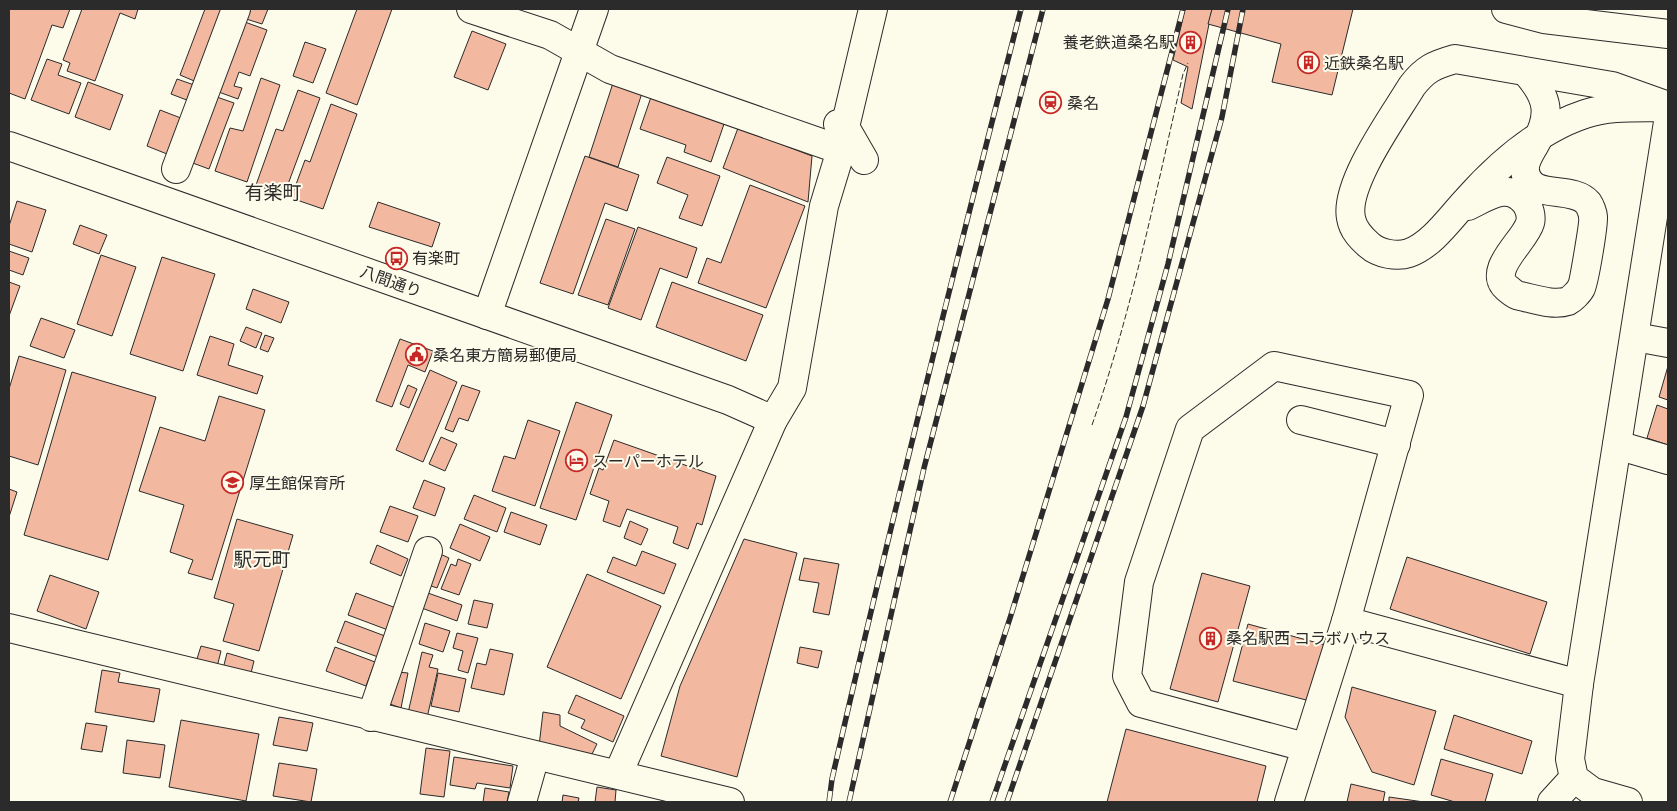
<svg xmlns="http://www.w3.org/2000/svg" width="1677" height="811" viewBox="0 0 1677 811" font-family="'Nunito Sans','Noto Sans JP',sans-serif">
  <rect width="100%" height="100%" fill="#fdfbea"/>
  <g fill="#f2b8a0" stroke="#2b2b2b">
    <path d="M9 9H70L63 28 52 25 25 99 9 93Z"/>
    <path d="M82 9H138L135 19 120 13 95 81 67 71 70 63 63 60Z"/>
    <path d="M205 9H227L199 83 180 75Z"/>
    <path d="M246 9H268L262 24 243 18Z"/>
    <path d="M357 9H392L357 105 326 93Z"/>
    <path d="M1185 9H1212L1192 109 1181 103 1188 67 1173 60Z"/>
    <path d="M1212 9H1353L1332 95 1272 82 1281 44 1208 24Z"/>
    <path d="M242 21 267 30 250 76 239 72 234 86 242 88 238 99 216 91Z"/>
    <path d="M472 31 506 44 488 90 454 77Z"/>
    <path d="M305 42 326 49 313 83 293 76Z"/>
    <path d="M47 59 62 64 58 75 81 83 69 114 31 100Z"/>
    <path d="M261 78 280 85 247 182 215 171 230 128 243 131Z"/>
    <path d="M177 79 197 86 192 102 171 94Z"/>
    <path d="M88 82 123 95 110 130 75 117Z"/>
    <path d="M613 83 642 93 618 167 589 157Z"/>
    <path d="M298 90 320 98 284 195 256 185 276 129 283 131Z"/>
    <path d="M214 96 234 103 209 169 190 162Z"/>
    <path d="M651 97 724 124 711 162 684 152 686 145 640 129Z"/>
    <path d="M331 104 357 114 323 209 291 198 305 160 310 162Z"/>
    <path d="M160 110 186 120 172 156 147 146Z"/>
    <path d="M738 128 812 156 808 202 723 168Z"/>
    <path d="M585 156 639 175 627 211 605 203 573 294 540 283Z"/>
    <path d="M667 157 720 176 702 226 679 218 688 195 657 183Z"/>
    <path d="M750 185 805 206 766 308 698 283 707 258 721 263Z"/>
    <path d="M17 201 46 210 32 252 9 244V226Z"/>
    <path d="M378 202 440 223 432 247 369 227Z"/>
    <path d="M606 219 635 229 608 305 578 295Z"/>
    <path d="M80 225 107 235 99 254 73 244Z"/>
    <path d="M638 227 697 248 687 278 660 268 641 320 608 308Z"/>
    <path d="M9 251 29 258 23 275 9 270Z"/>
    <path d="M101 255 136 267 112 336 77 324Z"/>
    <path d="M162 257 215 274 183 371 130 354Z"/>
    <path d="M9 282 20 286 9 316Z"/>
    <path d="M672 282 763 315 746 361 656 327Z"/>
    <path d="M253 289 289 302 281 323 246 309Z"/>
    <path d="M41 318 75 330 64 358 30 346Z"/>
    <path d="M246 327 262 333 256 348 240 341Z"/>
    <path d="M265 335 274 338 268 352 260 349Z"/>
    <path d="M210 336 234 344 228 365 263 376 257 394 197 375Z"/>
    <path d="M400 339 433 351 425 372 408 365 392 407 376 401Z"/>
    <path d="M19 356 66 370 38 465 9 456V389Z"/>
    <path d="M1668 366V400L1659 397Z"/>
    <path d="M430 370 457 382 423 462 396 450Z"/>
    <path d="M72 372 156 397 108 560 24 535Z"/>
    <path d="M408 385 417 389 409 408 400 404Z"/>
    <path d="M462 385 480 391 468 421 459 418 453 432 445 429Z"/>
    <path d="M219 396 265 410 212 580 188 573 193 560 170 552 184 505 139 491 160 427 205 441Z"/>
    <path d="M576 402 612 415 576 520 540 508Z"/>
    <path d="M1657 405 1668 409V445L1647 438Z"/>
    <path d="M528 420 560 431 535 506 492 491 504 456 515 459Z"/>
    <path d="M441 437 457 444 445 471 429 464Z"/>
    <path d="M614 440 716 476 702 525 697 523 688 549 673 543 678 527 627 509 620 527 603 521 609 501 590 494 599 468 603 470Z"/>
    <path d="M424 480 445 488 435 516 413 508Z"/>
    <path d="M9 489 17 492 9 517Z"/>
    <path d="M474 495 506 508 497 532 464 519Z"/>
    <path d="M390 506 418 516 408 542 380 532Z"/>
    <path d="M511 512 547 525 540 545 504 532Z"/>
    <path d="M237 519 293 535 259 651 223 641 234 604 214 598Z"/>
    <path d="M630 521 648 529 641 545 624 538Z"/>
    <path d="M460 524 490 537 480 561 450 548Z"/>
    <path d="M744 539 797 553 737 777 661 756 680 686Z"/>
    <path d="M377 545 408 559 401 576 370 563Z"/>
    <path d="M642 551 676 564 664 594 607 572 613 557 636 566Z"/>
    <path d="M438 553 449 558 437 588 426 584Z"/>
    <path d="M1407 557 1547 602 1530 654 1390 609Z"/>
    <path d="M804 558 839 564 829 615 813 612 819 583 799 580Z"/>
    <path d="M458 559 471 564 459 595 441 589 451 564 456 566Z"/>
    <path d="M1202 573 1250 586 1218 702 1170 689Z"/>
    <path d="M587 574 661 606 621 699 547 667Z"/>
    <path d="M50 575 99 592 86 629 37 611Z"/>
    <path d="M425 592 462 605 457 621 419 607Z"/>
    <path d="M356 593 396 608 388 630 348 615Z"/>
    <path d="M474 600 493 604 487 628 468 624Z"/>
    <path d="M345 621 385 636 378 657 337 642Z"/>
    <path d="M425 623 450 631 443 652 419 644Z"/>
    <path d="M1248 624 1325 645 1310 701 1233 681Z"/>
    <path d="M457 633 478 638 468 673 458 670 463 651 453 648Z"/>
    <path d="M201 646 221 651 217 667 196 662Z"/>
    <path d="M335 647 375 662 366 686 326 671Z"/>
    <path d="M800 647 822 651 818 668 797 663Z"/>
    <path d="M490 649 513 654 504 695 471 688 477 663 486 665Z"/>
    <path d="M422 652 433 655 429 667 438 669 427 718 408 713Z"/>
    <path d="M227 653 254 661 250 677 223 669Z"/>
    <path d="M102 670 120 673 118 682 160 689 154 722 95 712Z"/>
    <path d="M397 672 408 673 401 708 390 704Z"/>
    <path d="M438 673 466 679 459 712 431 706Z"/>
    <path d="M1352 687 1436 711 1414 785 1372 772 1345 717Z"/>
    <path d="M576 695 624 716 613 742 581 728 585 720 568 713Z"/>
    <path d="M543 712 560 715V726L597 744 592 754 539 746Z"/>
    <path d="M1454 715 1532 741 1522 774 1444 749Z"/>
    <path d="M279 717 313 723 307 751 273 745Z"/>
    <path d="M181 720 259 734 246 801 169 787Z"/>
    <path d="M86 723 107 726 102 752 81 749Z"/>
    <path d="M1126 729 1266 766 1257 802H1107Z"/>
    <path d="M127 740 165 745 160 778 123 773Z"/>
    <path d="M426 748 450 751 444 797 420 794Z"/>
    <path d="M454 757 513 766 510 788 477 783 475 789 450 785Z"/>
    <path d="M1441 759 1493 774 1485 802H1455L1431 795Z"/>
    <path d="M279 763 317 769 311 802 273 796Z"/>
    <path d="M1351 784 1385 792 1383 802H1347Z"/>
    <path d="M597 787 616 790 615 802H595Z"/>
    <path d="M485 788 509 792 507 802H483Z"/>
    <path d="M563 795 579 798 578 802H562Z"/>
    <path d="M1389 797 1424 802H1389Z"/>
  </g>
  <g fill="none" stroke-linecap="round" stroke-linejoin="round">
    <defs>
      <g id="minor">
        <path d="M471 9 550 35 610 69 841 150 824 206 792 388 773 420 618 774"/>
        <path d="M1506 9 1544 19 1668 34"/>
        <path d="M1668 106 1612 86 1455 59C1434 65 1425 69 1412 86 1394 116 1344 184 1351 218 1353 230 1361 238 1369 245 1379 254 1397 257 1409 253 1432 245 1451 217 1467 200 1499 164 1539 129 1585 114 1611 105 1642 108 1668 107"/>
        <path d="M838 124 845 127 864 160"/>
        <path d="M845 127 873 9"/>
        <path d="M176 169 236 9"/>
        <path d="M1468 206C1487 197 1508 181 1525 202 1529 207 1532 216 1530 223 1525 241 1486 270 1507 288 1511 291 1514 295 1520 296 1535 299 1553 306 1568 301 1572 299 1579 292 1581 288 1584 283 1594 223 1593 217 1593 213 1590 206 1588 203 1572 184 1529 202 1525 171 1524 162 1530 153 1534 146 1552 115 1549 98 1526 72"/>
        <path d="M487 315 594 9"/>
        <path d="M1635 337 1668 343"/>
        <path d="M1301 420 1396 444"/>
        <path d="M1617 445 1668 460"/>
        <path d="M1346 621 1579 684"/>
        <path d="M9 628 730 802"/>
        <path d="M371 717 428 551"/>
        <path d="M522 802 535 756"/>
        <path d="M1289 802 1346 621 1409 395 1274 366 1190 429 1139 582 1127 676 1141 703 1305 747"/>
        <path d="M1552 802 1574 778"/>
        <path d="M1628 802 1593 792 1574 778 1570 759 1579 684 1668 122"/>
      </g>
      <path id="major" d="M9 146 728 400 773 420"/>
    </defs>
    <use href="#minor" stroke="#2b2b2b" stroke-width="30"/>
    <use href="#major" stroke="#2b2b2b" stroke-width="30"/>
    <use href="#minor" stroke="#fdfbea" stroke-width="28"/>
    <use href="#major" stroke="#fdfbea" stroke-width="28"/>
    <defs>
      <g id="rail">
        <path d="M829 802 832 779C891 521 955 265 1021 9"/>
        <path d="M849 802 924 468 1043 9"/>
        <path d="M950 802 1011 615 1108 299 1183 9"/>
        <path d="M992 802 1126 417 1168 264 1228 9"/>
        <path d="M1007 802 1143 406 1222 117 1243 9"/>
      </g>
    </defs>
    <use href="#rail" stroke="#2b2b2b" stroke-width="5.5"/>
    <use href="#rail" stroke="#fdfbea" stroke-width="4" stroke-dasharray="11" stroke-linecap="butt"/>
    <path stroke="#2b2b2b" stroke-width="1" stroke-dasharray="6 2.5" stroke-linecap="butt" d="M1092 425C1132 311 1156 192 1183 74L1188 63"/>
  </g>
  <defs>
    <symbol id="building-ring" viewBox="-11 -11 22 22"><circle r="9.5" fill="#fdfbea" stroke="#c62828" stroke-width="1.5"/><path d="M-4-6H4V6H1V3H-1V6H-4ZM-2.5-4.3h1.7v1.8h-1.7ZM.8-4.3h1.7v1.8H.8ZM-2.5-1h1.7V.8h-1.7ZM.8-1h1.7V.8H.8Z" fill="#c62828"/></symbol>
    <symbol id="station-ring" viewBox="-11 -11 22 22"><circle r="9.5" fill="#fdfbea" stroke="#c62828" stroke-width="1.5"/><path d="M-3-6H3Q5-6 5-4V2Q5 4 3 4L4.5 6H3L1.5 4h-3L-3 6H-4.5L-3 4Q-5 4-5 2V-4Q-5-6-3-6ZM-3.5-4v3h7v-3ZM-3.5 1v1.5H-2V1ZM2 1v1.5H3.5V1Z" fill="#c62828"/></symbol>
    <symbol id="bus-ring" viewBox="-11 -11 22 22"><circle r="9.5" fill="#fdfbea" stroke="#c62828" stroke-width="1.5"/><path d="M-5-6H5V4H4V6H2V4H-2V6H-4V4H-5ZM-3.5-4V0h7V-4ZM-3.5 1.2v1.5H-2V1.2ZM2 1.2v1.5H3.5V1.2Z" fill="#c62828"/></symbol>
    <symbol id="civic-ring" viewBox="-11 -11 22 22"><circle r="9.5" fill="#fdfbea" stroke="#c62828" stroke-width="1.5"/><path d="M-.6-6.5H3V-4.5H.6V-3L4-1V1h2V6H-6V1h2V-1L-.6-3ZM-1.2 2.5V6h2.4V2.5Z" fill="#c62828"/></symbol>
    <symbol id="hotel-ring" viewBox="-11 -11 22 22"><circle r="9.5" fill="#fdfbea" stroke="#c62828" stroke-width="1.5"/><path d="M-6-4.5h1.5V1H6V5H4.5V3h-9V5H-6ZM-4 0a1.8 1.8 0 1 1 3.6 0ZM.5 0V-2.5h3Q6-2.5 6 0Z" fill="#c62828"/></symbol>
    <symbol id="school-ring" viewBox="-11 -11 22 22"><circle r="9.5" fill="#fdfbea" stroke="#c62828" stroke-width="1.5"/><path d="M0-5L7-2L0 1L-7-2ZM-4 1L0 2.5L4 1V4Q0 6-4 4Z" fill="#c62828"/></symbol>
  </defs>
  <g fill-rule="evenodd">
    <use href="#building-ring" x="1178" y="30" width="25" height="25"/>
    <use href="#building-ring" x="1296" y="50" width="25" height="25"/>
    <use href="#station-ring" x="1038" y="90" width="25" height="25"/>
    <use href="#bus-ring" x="384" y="246" width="25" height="25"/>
    <use href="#civic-ring" x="404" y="342" width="25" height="25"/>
    <use href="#hotel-ring" x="564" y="448" width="25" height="25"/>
    <use href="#school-ring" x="220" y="470" width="25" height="25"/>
    <use href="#building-ring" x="1198" y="626" width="25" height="25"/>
  </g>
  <g text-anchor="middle" stroke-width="4" stroke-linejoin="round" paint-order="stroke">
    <g font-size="16" fill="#2b2b2b" stroke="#fdfbea" text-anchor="start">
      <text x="1175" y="48" text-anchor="end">養老鉄道桑名駅</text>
      <text x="1324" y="69">近鉄桑名駅</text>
      <text x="1067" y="109">桑名</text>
      <text x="412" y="264">有楽町</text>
      <text x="433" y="361">桑名東方簡易郵便局</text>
      <text x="592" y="467">スーパーホテル</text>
      <text x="249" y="489">厚生館保育所</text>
      <text x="1226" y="644">桑名駅西 コラボハウス</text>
    </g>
    <g font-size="16" fill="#2b2b2b" stroke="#fdfbea">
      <text transform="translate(391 281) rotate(20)" y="6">八間通り</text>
    </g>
    <g font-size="19" fill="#2b2b2b" stroke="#fdfbea">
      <text x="273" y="199">有楽町</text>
      <text x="262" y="566">駅元町</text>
    </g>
  </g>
  <rect width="1677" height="811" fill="none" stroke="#2b2b2b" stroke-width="20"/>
</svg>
